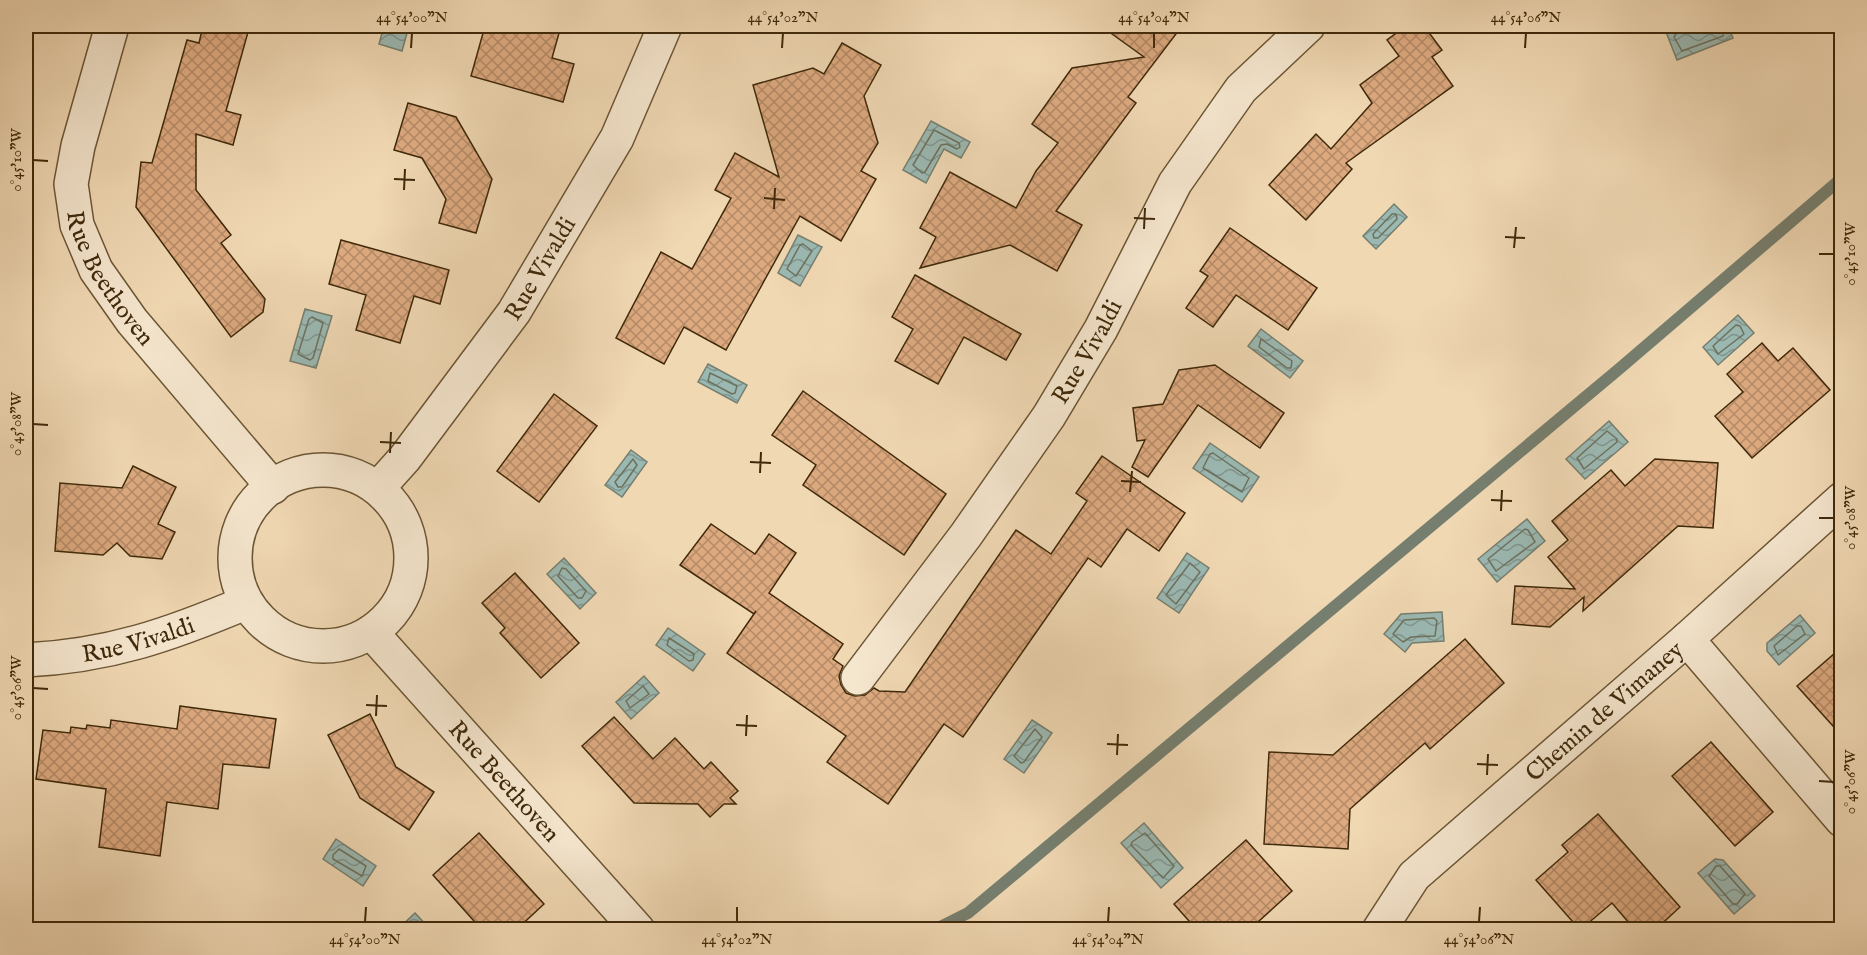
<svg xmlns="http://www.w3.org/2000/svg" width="1867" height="955" viewBox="0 0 1867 955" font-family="'IM FELL English',serif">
  <defs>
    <pattern id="water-waves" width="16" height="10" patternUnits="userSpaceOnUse" patternTransform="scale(1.5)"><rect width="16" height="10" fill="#9bb9b3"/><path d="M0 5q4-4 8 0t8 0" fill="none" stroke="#809690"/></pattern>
    <pattern id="building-cross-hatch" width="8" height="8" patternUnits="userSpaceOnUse" patternTransform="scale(1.5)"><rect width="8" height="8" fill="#ddaa80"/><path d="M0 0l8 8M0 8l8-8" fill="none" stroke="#b58a67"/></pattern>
  </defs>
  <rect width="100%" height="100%" fill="#f0d8b3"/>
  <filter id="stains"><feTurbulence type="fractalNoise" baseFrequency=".00333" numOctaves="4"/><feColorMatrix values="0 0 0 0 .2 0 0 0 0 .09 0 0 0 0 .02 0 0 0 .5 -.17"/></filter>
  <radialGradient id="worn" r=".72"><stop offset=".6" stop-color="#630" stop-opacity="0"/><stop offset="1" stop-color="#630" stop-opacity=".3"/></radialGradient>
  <g fill="url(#water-waves)" stroke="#767f6f" stroke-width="1.5">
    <path d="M384 26H409L402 51 379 44Z"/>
    <path d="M1682 26H1728L1733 38 1677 60 1666 32Z"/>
    <path d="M931 121 970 142 961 158 944 149 926 183 903 170Z"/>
    <path d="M1394 204 1407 217 1376 249 1363 236Z"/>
    <path d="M798 235 822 247 800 286 778 273Z"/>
    <path d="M305 309 332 316 316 368 290 361Z"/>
    <path d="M1738 315 1754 333 1718 365 1703 347Z"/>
    <path d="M1261 329 1303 361 1290 378 1248 346Z"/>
    <path d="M708 364 747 385 737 403 698 382Z"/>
    <path d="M1609 421 1628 442 1585 479 1566 459Z"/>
    <path d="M1210 443 1259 477 1242 502 1193 468Z"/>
    <path d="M631 450 647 462 622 497 605 485Z"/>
    <path d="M1527 519 1545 541 1497 582 1478 559Z"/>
    <path d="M1187 553 1209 568 1179 613 1157 598Z"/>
    <path d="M564 558 596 593 580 609 547 574Z"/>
    <path d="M1442 612 1444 641 1412 643 1405 652 1384 634 1401 614Z"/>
    <path d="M1800 615 1815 633 1779 665 1767 651V643Z"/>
    <path d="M668 628 705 654 693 671 656 645Z"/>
    <path d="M644 676 659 693 631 719 616 702Z"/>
    <path d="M1032 720 1052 733 1024 773 1004 759Z"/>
    <path d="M1144 823 1183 868 1161 888 1121 843Z"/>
    <path d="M336 839 376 866 363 886 323 859Z"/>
    <path d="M1715 859 1723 860 1755 896 1734 914 1698 873Z"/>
    <path d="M415 913 430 929H398Z"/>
  </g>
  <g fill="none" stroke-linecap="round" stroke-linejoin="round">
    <g stroke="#6d715e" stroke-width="1.5">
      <path d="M1681 26 1674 37 1682 51 1723 36V26"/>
      <path d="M934 130 959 143 960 147 957 149 947 144 941 145 925 172 922 173 913 165Z"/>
      <path d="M1392 214H1396L1397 219 1378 238H1374L1373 234Z"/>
      <path d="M803 244 812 251 796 276 787 269 800 245Z"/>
      <path d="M312 317 323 323 313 358 310 360 298 354 309 319Z"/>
      <path d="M1736 325 1740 326 1744 334 1718 354 1713 346Z"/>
      <path d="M1261 339 1292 361 1291 368H1287L1259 347Z"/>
      <path d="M710 373 737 386 735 393 732 394 708 381Z"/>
      <path d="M1607 431 1617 439V442L1584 469 1577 458Z"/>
      <path d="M1213 453 1249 478 1242 492 1203 468 1210 454Z"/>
      <path d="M633 459 637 465 622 487H618L615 482Z"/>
      <path d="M1525 529 1528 530 1535 542 1496 571 1488 559Z"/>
      <path d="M1190 563 1200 572 1176 604 1166 595Z"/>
      <path d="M562 568 566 569 586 591 582 598H578L558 576Z"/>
      <path d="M1434 618 1437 621 1435 636 1411 637 1403 642 1393 634 1404 620Z"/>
      <path d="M1797 626H1801L1805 634 1778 655 1774 646Z"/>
      <path d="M669 638 694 654 693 660 689 661 667 645Z"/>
      <path d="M643 686 649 694 630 708 626 701Z"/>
      <path d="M1035 729 1042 737 1024 762 1021 763 1014 756Z"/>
      <path d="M1145 833 1174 866 1163 878 1131 845 1132 842Z"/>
      <path d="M339 849 366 866 362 876 333 859V855Z"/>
      <path d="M1716 866H1720L1745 894 1737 904H1733L1709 876Z"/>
    </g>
    <path stroke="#767f6f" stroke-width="12" d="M934 930 968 913 1619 369 1842 178"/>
  </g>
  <g fill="url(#building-cross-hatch)" stroke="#3f290a" stroke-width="1.5">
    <path d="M203 26H226L248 32 226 111 241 115 233 145 196 134V190L231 235 221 243 265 299 263 312 231 337 136 207 141 162 152 163 187 40 199 43Z"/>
    <path d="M485 26H561L552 58 574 64 563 102 471 76Z"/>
    <path d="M1101 26H1182L1128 97 1136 103 1056 211 1082 225 1057 271 1010 245 920 268 936 237 920 228 950 172 1016 208 1036 171 1058 143 1032 124 1072 68 1144 57Z"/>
    <path d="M1406 26H1424L1442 50 1432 57 1453 86 1346 163 1352 169 1306 220 1269 185 1316 134 1331 149 1372 103 1360 85 1399 56 1387 40Z"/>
    <path d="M842 43 881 65 864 96 878 143 861 171 876 179 841 241 800 216 726 350 684 327 664 364 616 338 661 252 692 269 731 198 715 190 735 153 779 177 753 85 813 68 824 74Z"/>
    <path d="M408 103 456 117 492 179 476 233 439 223 446 199 422 158 394 150Z"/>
    <path d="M1230 228 1317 288 1288 330 1236 295 1213 327 1186 308 1208 276 1200 271Z"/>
    <path d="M341 240 449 270 440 304 414 296 400 343 356 330 366 295 329 284Z"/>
    <path d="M915 275 1021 334 1006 360 964 337 938 384 895 361 913 329 892 317Z"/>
    <path d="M1762 343 1778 361 1793 348 1830 390 1752 458 1715 416 1743 392 1727 374Z"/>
    <path d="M1215 365 1284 413 1260 448 1198 405 1148 477 1132 467 1145 440 1137 441 1133 408 1163 404 1179 370Z"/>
    <path d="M803 391 946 494 904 555 803 485 816 465 772 435Z"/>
    <path d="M554 394 597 426 539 502 497 471Z"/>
    <path d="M1102 456 1185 513 1159 551 1127 529 1101 567 1088 558 963 737 944 724 888 804 827 762 846 736 727 653 756 611 754 614 680 565 711 524 755 554 769 534 796 553 769 593 843 644 833 659 843 666 839 676 841 685 846 693 855 696 865 695 874 688 879 691 905 692 1016 530 1051 554 1087 501 1076 493Z"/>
    <path d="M1655 459 1718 463 1713 528 1678 526 1583 611 1584 597 1550 627 1512 624 1515 586 1575 589 1548 557 1568 540 1552 521 1611 470 1625 486Z"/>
    <path d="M133 466 176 487 158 524 175 532 162 559 130 556 117 543 103 555 55 551 60 483 122 488Z"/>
    <path d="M515 573 579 643 541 678 500 633 505 628 482 603Z"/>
    <path d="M1465 639 1504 683 1430 749 1425 743 1350 809 1348 849 1264 844 1269 752 1333 755Z"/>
    <path d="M1842 647V736L1797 686Z"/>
    <path d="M180 706 276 719 269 768 223 764 218 809 167 802 160 856 99 847 106 789 36 779 43 730 70 733 71 727 86 729 87 725 110 728 111 720 177 729Z"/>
    <path d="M370 714 396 767 434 792 409 830 360 798 328 735Z"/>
    <path d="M614 717 653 759 675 738 704 769 711 762 738 791 730 798 736 804H724L710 817 698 804 634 803 582 746Z"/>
    <path d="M1711 742 1773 812 1735 846 1672 776Z"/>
    <path d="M1598 814 1680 907 1655 930H1635L1612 903 1580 930 1536 880 1568 852 1562 845Z"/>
    <path d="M479 833 544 904 516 930H482L433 875Z"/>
    <path d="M1246 840 1292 891 1249 930H1197L1174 904Z"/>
  </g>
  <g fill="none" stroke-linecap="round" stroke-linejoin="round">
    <defs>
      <g id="minor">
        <path id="s1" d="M112 26 78 146 71 184 77 225 96 270 132 321 273 487"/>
        <circle cx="323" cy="558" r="88"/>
        <path id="s2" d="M378 488 405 458 514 312 617 138 665 26"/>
        <path id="s3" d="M371 632 638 930"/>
        <path d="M1687 639 1842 820"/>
        <path id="s4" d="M26 660C109 656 169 635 245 603"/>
        <path id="s5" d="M858 678 966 535 1049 416 1101 329 1175 183 1241 89 1308 26"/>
        <path id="s6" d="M1379 930 1414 876 1687 639 1842 499"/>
      </g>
    </defs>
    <use href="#minor" stroke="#6b5534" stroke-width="36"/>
    <use href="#minor" stroke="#f5e6ce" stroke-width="33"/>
  </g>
  <path fill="none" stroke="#3f290a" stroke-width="2" d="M411 48 412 33M782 48 783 33M1154 48V33M1525 48 1526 33M33 160 48 161M394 179 415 180M404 190 405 169M764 198 785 200M774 209 775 188M1134 218 1155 219M1144 229 1145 208M1505 237 1525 238M1514 248 1516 227M1819 254H1834M33 424 48 425M380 442 401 443M390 453 391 432M750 462 771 463M760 473 761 452M1121 481 1141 482M1130 492 1132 471M1491 500 1512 501M1501 511 1502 490M1819 518H1834M33 688 48 689M366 705 387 706M376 716 377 695M736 725 757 726M746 736 747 715M1107 744 1128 745M1117 755 1118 734M1477 764 1498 765M1487 775 1488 754M1819 781 1834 782M365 922 366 907M737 922V907M1108 922 1109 907M1479 922 1480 907"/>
  <g text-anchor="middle" stroke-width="6" stroke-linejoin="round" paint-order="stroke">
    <g font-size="24" fill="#3f290a" stroke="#f5e6ce">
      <text dy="8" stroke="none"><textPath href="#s2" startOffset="273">Rue Vivaldi</textPath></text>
      <text dy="8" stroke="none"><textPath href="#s1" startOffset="267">Rue Beethoven</textPath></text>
      <text dy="8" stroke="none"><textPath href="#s5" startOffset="399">Rue Vivaldi</textPath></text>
      <text dy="8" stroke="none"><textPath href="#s4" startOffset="114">Rue Vivaldi</textPath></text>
      <text dy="8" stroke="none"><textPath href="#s6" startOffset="316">Chemin de Vimaney</textPath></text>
      <text dy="8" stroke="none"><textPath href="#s3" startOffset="200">Rue Beethoven</textPath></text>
    </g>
  </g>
  <rect width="1867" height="955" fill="none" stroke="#f0d8b3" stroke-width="66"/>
  <rect x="33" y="33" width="1801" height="889" fill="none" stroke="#3f290a" stroke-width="2"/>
  <g font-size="15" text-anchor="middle" fill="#3f290a">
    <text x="412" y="22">44°54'00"N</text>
    <text x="783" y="22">44°54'02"N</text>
    <text x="1154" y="22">44°54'04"N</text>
    <text x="1526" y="22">44°54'06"N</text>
    <text transform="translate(16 160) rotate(-90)" y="5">0°45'10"W</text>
    <text transform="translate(1850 254) rotate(-90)" y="5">0°45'10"W</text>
    <text transform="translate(16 424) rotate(-90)" y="5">0°45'08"W</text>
    <text transform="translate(1850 518) rotate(-90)" y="5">0°45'08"W</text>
    <text transform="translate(16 688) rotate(-90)" y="5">0°45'06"W</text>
    <text transform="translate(1850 782) rotate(-90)" y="5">0°45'06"W</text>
    <text x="365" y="944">44°54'00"N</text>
    <text x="737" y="944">44°54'02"N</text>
    <text x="1108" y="944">44°54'04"N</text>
    <text x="1479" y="944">44°54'06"N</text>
  </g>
  <rect width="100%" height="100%" filter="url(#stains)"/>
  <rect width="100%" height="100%" fill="url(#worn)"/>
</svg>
